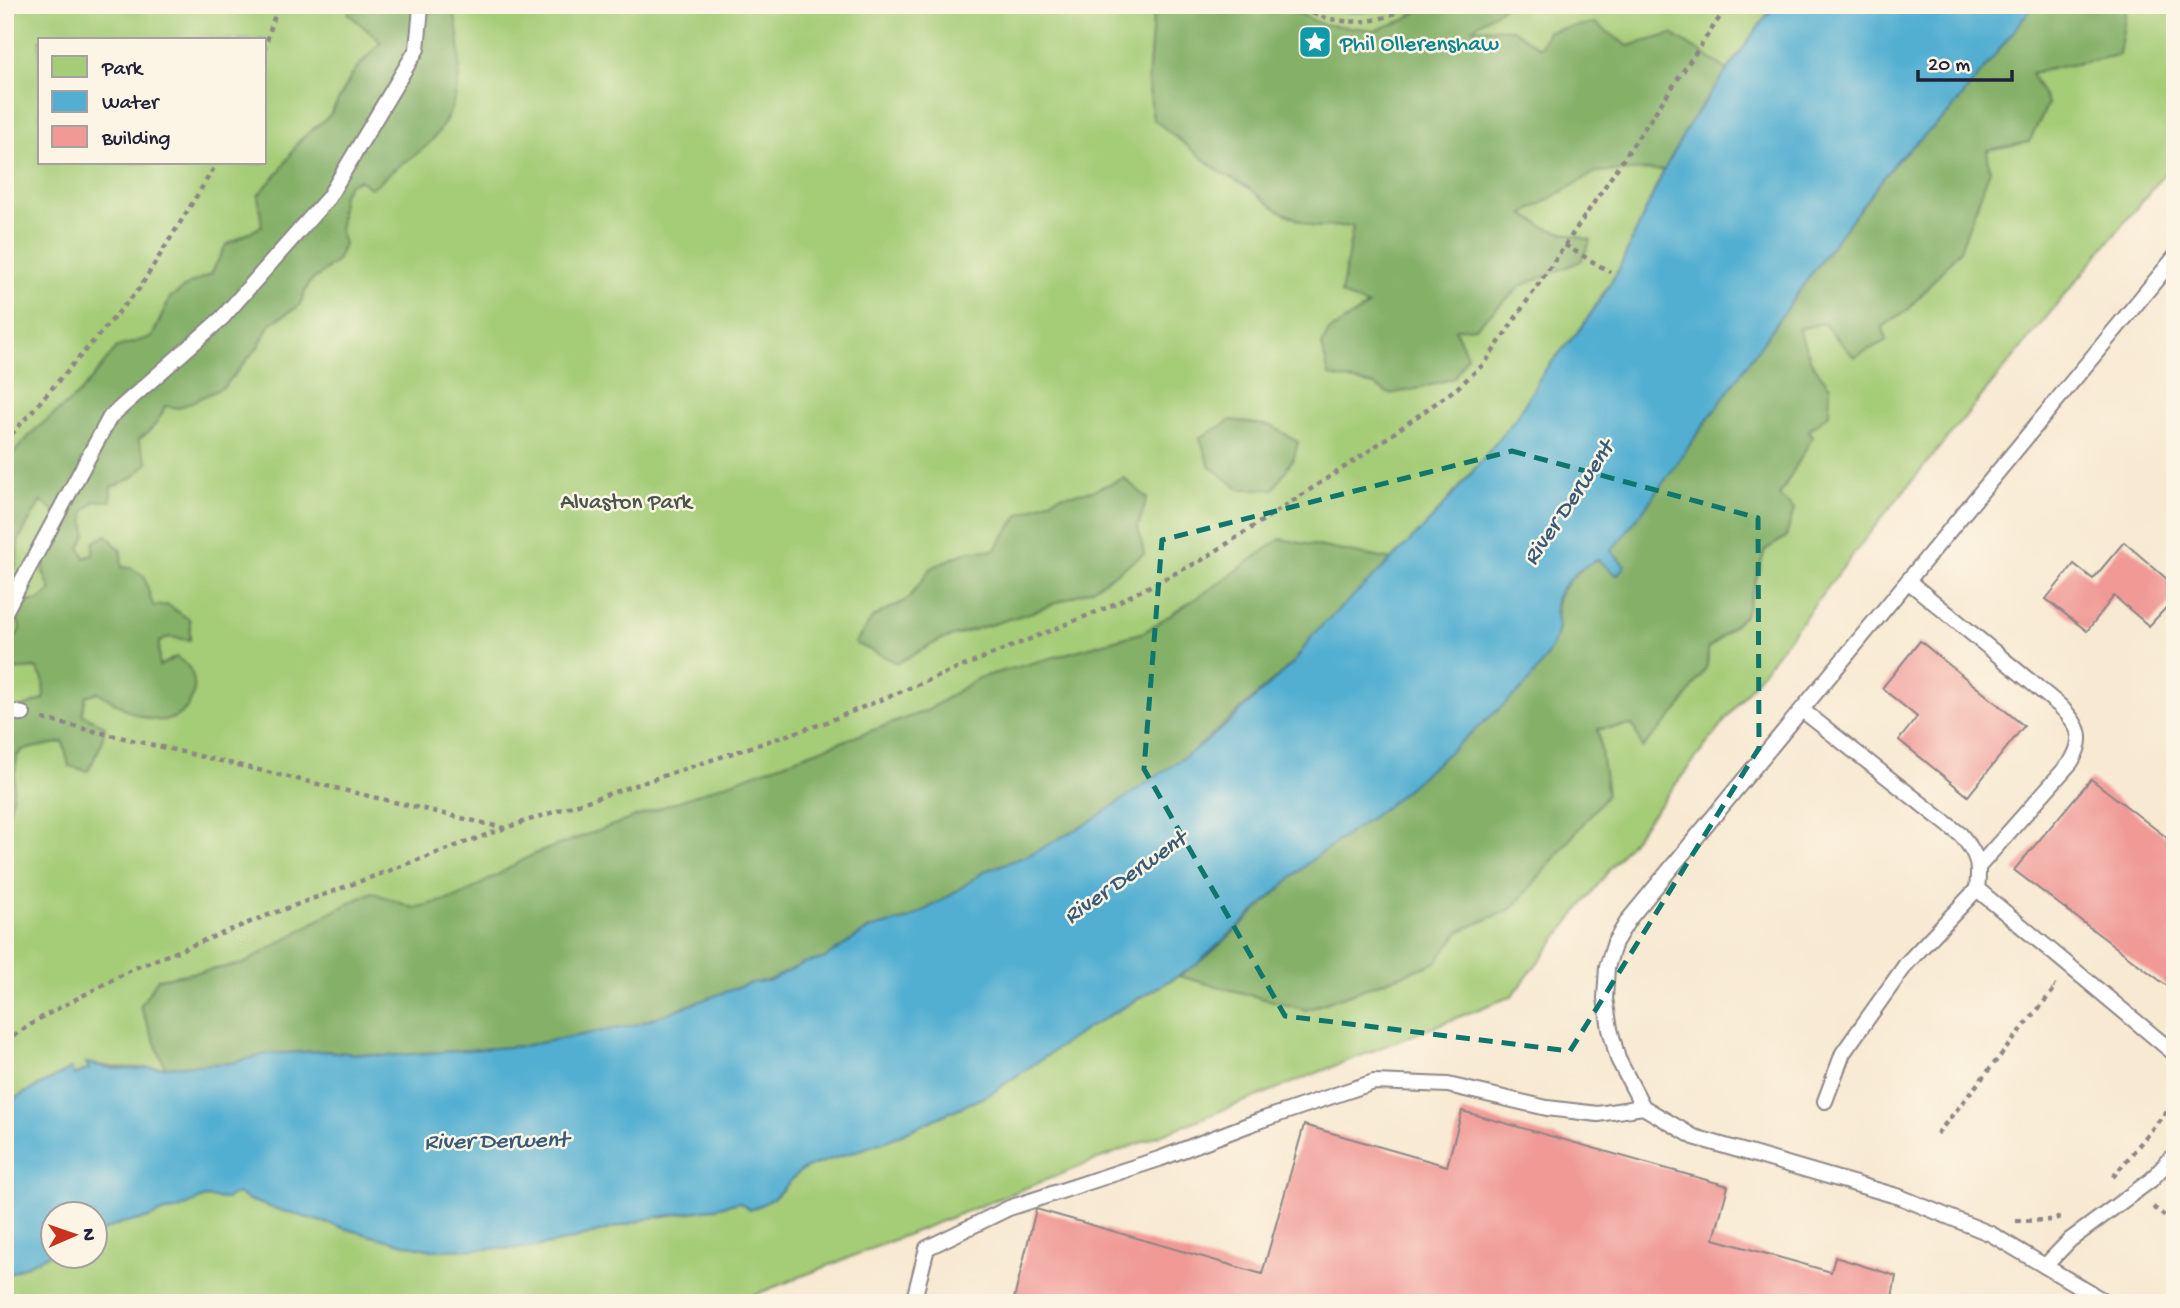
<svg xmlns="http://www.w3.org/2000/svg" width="2180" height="1308" viewBox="0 0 2180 1308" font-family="'Gochi Hand',sans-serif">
  <rect width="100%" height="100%" fill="#fcf5e5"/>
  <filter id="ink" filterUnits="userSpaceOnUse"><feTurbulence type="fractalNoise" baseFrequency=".0143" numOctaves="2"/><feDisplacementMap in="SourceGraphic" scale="14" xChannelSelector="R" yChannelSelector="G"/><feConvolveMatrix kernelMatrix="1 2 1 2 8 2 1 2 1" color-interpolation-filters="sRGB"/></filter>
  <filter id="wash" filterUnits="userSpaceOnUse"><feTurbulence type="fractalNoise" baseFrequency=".00686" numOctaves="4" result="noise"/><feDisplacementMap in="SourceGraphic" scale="28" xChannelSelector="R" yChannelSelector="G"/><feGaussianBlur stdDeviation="1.57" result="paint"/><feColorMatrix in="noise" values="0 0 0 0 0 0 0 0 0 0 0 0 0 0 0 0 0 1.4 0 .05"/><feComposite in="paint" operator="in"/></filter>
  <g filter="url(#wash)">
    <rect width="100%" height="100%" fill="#f8e9d2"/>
    <g fill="#a5cc77" stroke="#647759" stroke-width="2" fill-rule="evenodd">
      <path d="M5 5H1774L1690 123 1664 170 1619 269 1582 327 1544 371 1517 417 1473 471 1432 519 1383 568 231 1063C183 1066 135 1073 87 1063L89 1069 74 1075 71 1069 5 1103ZM40 40H264V163H40Z"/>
      <path d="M2127 5H2175V161L1879 521 1512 996 734 1303H5V1276L52 1253V1256H94L95 1234 121 1223 146 1219 165 1211 176 1210 205 1197 226 1199 237 1193 249 1200 276 1209 379 1238 432 1250 530 1248 570 1240 650 1218 712 1209 739 1202 773 1199 799 1172 811 1166 886 1141 990 1094 1086 1029 1179 976 1306 1010 1435 963 1460 931 1513 908 1598 729 1633 725 1642 747 1707 666 1708 649 1745 615 1765 550 1786 537 1779 496 1812 438 1809 430 1830 387 1812 364 1798 329 1823 323 1883 327 1910 308 1987 150 2031 73 2118 55Z"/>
    </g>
    <g fill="#84b068" stroke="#536952" stroke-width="2">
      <path d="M348 5H460L454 12C464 56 464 102 433 139 421 154 404 161 391 172 383 178 380 184 370 188L359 180 349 184 342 196 340 231 344 244 337 261 309 283 299 306 270 324 259 346 224 387 179 408 165 406C160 421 151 431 138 440L148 463 132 478 111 487V501H95L84 512 86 535 80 548 85 558 93 554 94 542 107 535 121 551 122 567 131 568 144 576 153 606 168 605 190 620V640L169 637 159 642V666L176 657C180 660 186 663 189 668 204 692 185 723 157 720 136 718 115 703 98 692L86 696 82 714 105 726 101 745 88 771 69 766 63 742 22 750 17 756 12 800 5 831V714L44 699 43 679 36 668 9 670 6 656 20 629 17 616 29 601H38L51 590 43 572 46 554 64 519 41 501 18 541 17 564 5 579V462L35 430 80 393 117 347 152 337 170 298 189 284 211 274 226 245 262 226 258 195 280 171 299 141 330 115 355 70 381 42 349 14Z"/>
      <path d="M1154 5H1281L1321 24 1375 30 1405 20 1424 5H1506L1473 28 1512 29 1540 48 1548 31 1595 23 1628 46 1672 34 1728 70 1690 123 1664 170 1596 172 1524 214 1546 228 1591 240 1581 261 1521 286 1476 327 1455 329 1467 356 1454 378 1421 388 1389 394 1374 385 1329 376 1322 345 1329 331 1368 306 1341 294 1353 226 1313 227 1276 209 1249 188 1220 172 1153 119 1148 81Z"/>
      <path d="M2034 5H2127L2119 55 2031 73 2048 104 2029 142 1987 150 1990 170 1960 250 1910 308 1883 326 1886 341 1854 357 1823 323 1798 329 1812 363 1830 387 1829 414 1809 430 1812 438 1779 496 1794 509 1786 537 1765 550 1745 615 1708 649 1707 666 1680 708 1642 748 1633 725 1598 729 1607 795 1513 908 1460 931 1435 963 1306 1010 1179 976 1209 955 1309 862 1387 806 1558 631C1555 604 1553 595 1575 575 1582 569 1588 563 1598 559L1616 575 1624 566 1611 551 1645 508 1824 256 1896 161 1951 111Z"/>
      <path d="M1231 420 1272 426 1298 442 1294 457 1274 489H1240L1210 467 1200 438Z"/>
      <path d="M1124 478 1147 498 1138 527 1144 554 1092 589 1036 611 940 640 898 663 855 643 873 617 908 599 931 568 968 551 994 550 1019 515 1059 496 1092 491Z"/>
      <path d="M1280 539 1392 560 1310 639 1295 661 1196 749 1115 806 1065 838 1029 855 985 871 951 895 909 919 869 929 823 959 804 963 771 980 747 984 636 1025 523 1046 386 1056 321 1051 268 1054 231 1063 165 1067 140 1006 158 979 243 964 332 912 372 892 414 908 458 897 534 854 928 710 978 678 1144 632 1221 582Z"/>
    </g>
    <g fill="#53afd1" stroke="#3a6886" stroke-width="2">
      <path d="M1316 5H1389C1365 16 1341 13 1316 5Z"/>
      <path d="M1774 5H2034L1951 111 1896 161 1824 256 1645 508 1611 551 1625 566 1617 575 1598 560C1581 566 1557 586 1555 605 1555 614 1559 624 1557 632 1551 655 1536 674 1520 691L1387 806 1309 862 1196 965 1086 1029 990 1094 886 1141 811 1166 799 1172 773 1199 750 1210 739 1202 712 1209 650 1218 570 1240 530 1248 432 1250 379 1238 276 1209 249 1200 237 1193 226 1199 205 1197 176 1210 165 1211 146 1219 121 1223 95 1234 94 1214H52V1253L5 1276V1103L71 1069 74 1075 89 1069 86 1063 113 1069H133L231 1063 268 1054 321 1051 386 1056 523 1046 635 1025 747 984 771 980 804 963 823 959 869 929 909 919 951 895 985 871 1029 855 1088 823 1196 749 1225 726 1295 661 1315 632 1383 568 1432 519 1473 471 1517 417 1544 371 1582 327 1603 296 1619 269 1664 170 1690 123Z"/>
    </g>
    <g id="blocks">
      <g fill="#f09995">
        <path d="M2124 542 2175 586V598L2149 626 2114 596 2087 631 2046 599 2074 564 2093 579Z"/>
        <path d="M1920 641 2024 726 1968 796 1899 740 1917 717 1882 688Z"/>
        <path d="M2091 779 2175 844V992L2014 870Z"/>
        <path d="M1462 1111 1728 1186 1714 1239 1831 1272 1835 1257 1896 1276 1891 1303H1013L1036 1209 1262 1274 1304 1125 1447 1166Z"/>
      </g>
    </g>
  </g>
  <g filter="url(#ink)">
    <use href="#blocks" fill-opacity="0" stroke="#8d8686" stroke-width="2"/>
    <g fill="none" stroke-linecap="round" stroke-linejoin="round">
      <defs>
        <g id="lane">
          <path d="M1908 581 2060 706C2079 725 2086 738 2071 762L1979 866"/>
          <path d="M5 612 110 417 222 318 328 198 417 49 421 8 418 5"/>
          <path d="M5 710 23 714"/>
          <path d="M1802 710 1961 835C1978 855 1980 864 1977 889"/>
          <path d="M1825 1101 1843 1053 1907 963 1977 889 2175 1054"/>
          <path d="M2045 1266 2070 1240 2151 1180 2175 1154"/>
          <path d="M913 1303 927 1248 1009 1208 1159 1159 1261 1120 1374 1082 1448 1085 1547 1108 1598 1114 1643 1107"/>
          <path d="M2107 1303 1991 1234 1900 1197 1694 1137 1643 1107 1618 1059 1610 1029 1605 998 1607 967 1615 942 1629 919 2175 257"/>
        </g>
      </defs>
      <use href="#lane" stroke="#8d8686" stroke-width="18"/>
      <g stroke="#8d8686" stroke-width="4.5" stroke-dasharray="5 5" stroke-linecap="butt">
        <path d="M1294 5C1328 24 1375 30 1408 5"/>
        <path d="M264 50 278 5"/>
        <path d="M1565 245 1610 272"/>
        <path d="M5 442 139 289 217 163"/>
        <path d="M43 719 504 828"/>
        <path d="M5 1041 44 1016 135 968 263 917 505 828 824 723 1106 608 1202 560 1363 455 1457 388 1485 363 1728 5"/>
        <path d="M1937 1134 2056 987 2054 986"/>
        <path d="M2113 1177 2175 1101"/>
        <path d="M2153 1207 2175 1224"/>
        <path d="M2016 1221 2052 1220 2060 1217"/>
      </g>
      <use href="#lane" stroke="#fff" stroke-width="14"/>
    </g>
  </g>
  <path fill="none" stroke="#0f766e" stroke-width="5" stroke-dasharray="14 9" stroke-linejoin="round" d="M1512 451 1758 518 1759 748 1570 1051 1285 1016 1144 769 1162 540Z"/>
  <defs>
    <symbol id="sight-square" viewBox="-11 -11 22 22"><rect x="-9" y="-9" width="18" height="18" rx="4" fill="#0f9aa8" stroke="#fcf5e5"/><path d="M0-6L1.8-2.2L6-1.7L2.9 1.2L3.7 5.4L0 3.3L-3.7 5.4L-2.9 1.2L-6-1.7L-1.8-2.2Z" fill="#fff"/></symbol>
  </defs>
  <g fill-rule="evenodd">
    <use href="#sight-square" x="1296" y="23" width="38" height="38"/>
  </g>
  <g text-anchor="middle" stroke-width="5" stroke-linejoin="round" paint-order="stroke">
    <g font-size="23" fill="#0d838f" stroke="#fcf5e5" text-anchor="start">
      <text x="1340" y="50">Phil Ollerenshaw</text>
    </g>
    <g font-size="23" fill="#49554d" stroke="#fcf5e5">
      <text x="626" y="508">Alvaston Park</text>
    </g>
    <g font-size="24" font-style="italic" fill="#365a77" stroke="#fcf5e5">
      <text transform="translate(1567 502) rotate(-56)" y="8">River Derwent</text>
      <text transform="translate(1124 876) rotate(-35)" y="8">River Derwent</text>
      <text transform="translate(496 1139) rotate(-1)" y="8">River Derwent</text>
    </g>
  </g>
  <rect width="2180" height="1308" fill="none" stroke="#fcf5e5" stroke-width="28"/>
  <rect x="38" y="38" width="228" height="126" fill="#fcf5e5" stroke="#a5a1a1" stroke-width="2"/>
  <rect x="52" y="56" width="35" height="21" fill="#a5cc77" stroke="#a5a1a1" stroke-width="2"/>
  <text x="102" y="74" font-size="21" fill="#22223b">Park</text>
  <rect x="52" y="91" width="35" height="21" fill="#53afd1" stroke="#a5a1a1" stroke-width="2"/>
  <text x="102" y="108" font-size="21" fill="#22223b">Water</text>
  <rect x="52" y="126" width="35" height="21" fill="#f09995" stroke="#a5a1a1" stroke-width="2"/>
  <text x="102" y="144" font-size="21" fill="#22223b">Building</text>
  <g transform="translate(74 1235) rotate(88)"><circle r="33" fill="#fcf5e5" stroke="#a5a1a1" stroke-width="2"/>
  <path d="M0-5L12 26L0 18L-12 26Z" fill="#c8321e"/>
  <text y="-10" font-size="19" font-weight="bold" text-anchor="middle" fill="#22223b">N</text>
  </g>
  <path d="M1918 70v10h94v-10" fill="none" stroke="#22223b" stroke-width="3.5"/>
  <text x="1928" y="70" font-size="21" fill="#22223b" stroke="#fcf5e5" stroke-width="5" paint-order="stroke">20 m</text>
</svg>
